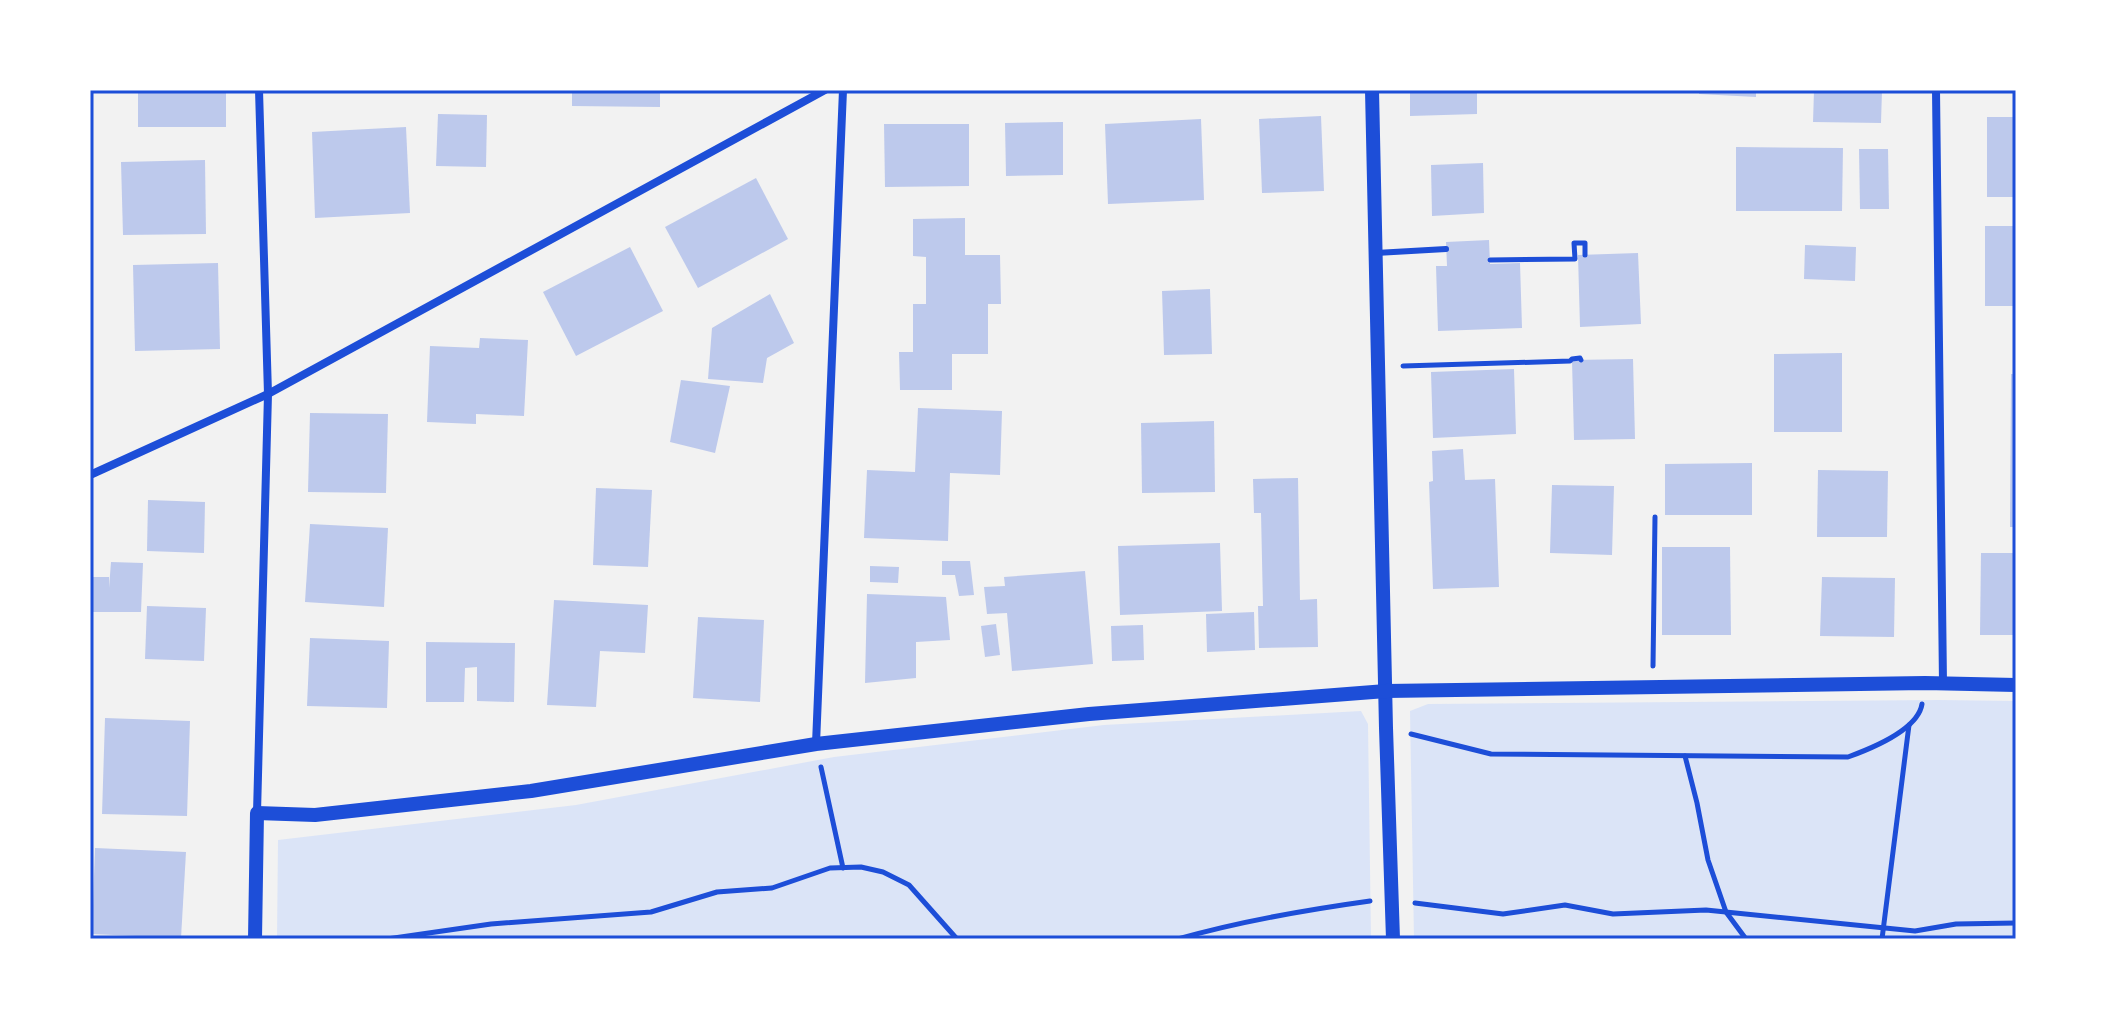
<svg xmlns="http://www.w3.org/2000/svg" width="2106" height="1029" viewBox="0 0 2106 1029" font-family="'PT Sans',sans-serif">
  <rect width="100%" height="100%" fill="#f2f2f2"/>
  <g fill="#dbe4f7">
    <path d="M1939 700 2016 701V939H1414L1410 711 1428 704Z"/>
    <path d="M1361 711 1368 724 1371 939H277L278 840 576 805 834 757 1104 725Z"/>
  </g>
  <g fill="#bdc9ec">
    <rect x="138" y="90" width="88" height="37"/>
    <path d="M572 90H660V107L572 106Z"/>
    <path d="M1410 90H1477V114L1410 116Z"/>
    <path d="M1699 90H1756V97L1699 94Z"/>
    <path d="M1814 90H1882L1881 123 1813 122Z"/>
    <path d="M438 114 487 115 486 167 436 166Z"/>
    <path d="M1321 116 1324 191 1262 193 1259 119Z"/>
    <rect x="1987" y="117" width="29" height="80"/>
    <path d="M1201 119 1204 200 1108 204 1105 124Z"/>
    <path d="M1063 122V175L1006 176 1005 123Z"/>
    <path d="M884 124H969V186L885 187Z"/>
    <path d="M406 127 410 213 315 218 312 132Z"/>
    <path d="M1736 147 1843 148 1842 211H1736Z"/>
    <path d="M1859 149H1888L1889 209H1860Z"/>
    <path d="M205 160 206 234 123 235 121 162Z"/>
    <path d="M1483 163 1484 213 1432 216 1431 165Z"/>
    <path d="M756 178 788 239 698 288 665 227Z"/>
    <path d="M965 218V255H1000L1001 304H988V354H952V390H900L899 352H913V304H926V257L913 256V219Z"/>
    <rect x="1985" y="226" width="31" height="80"/>
    <path d="M1489 240 1490 264 1520 263 1522 328 1438 331 1436 266H1447L1446 242Z"/>
    <path d="M1805 245 1856 247 1855 281 1804 279Z"/>
    <path d="M630 247 663 311 576 356 543 292Z"/>
    <path d="M1638 253 1641 324 1580 327 1578 255Z"/>
    <path d="M218 263 220 349 135 351 133 265Z"/>
    <path d="M1210 289 1212 354 1164 355 1162 291Z"/>
    <path d="M770 294 794 343 767 358 763 383 708 379 712 328Z"/>
    <path d="M480 338 528 340 524 416 476 414V424L427 422 430 346 479 348Z"/>
    <path d="M1842 353V432H1774V354Z"/>
    <path d="M1633 359 1635 439 1574 440 1572 360Z"/>
    <path d="M1514 369 1516 434 1433 438 1431 372Z"/>
    <path d="M2011 374H2016V527H2010Z"/>
    <path d="M681 380 730 386 715 453 670 442Z"/>
    <path d="M918 408 1002 411 1000 475 950 473 948 541 864 538 867 470 915 472Z"/>
    <path d="M310 413 388 414 386 493 308 492Z"/>
    <path d="M1214 421 1215 492 1142 493 1141 423Z"/>
    <path d="M1463 449 1465 480 1495 479 1499 587 1433 589 1429 482 1433 481 1432 451Z"/>
    <path d="M1752 463V515H1665V464Z"/>
    <path d="M1818 470 1888 471 1887 537H1817Z"/>
    <path d="M1298 478 1300 600 1317 599 1318 647 1259 648 1258 606H1263L1261 513H1254L1253 479Z"/>
    <path d="M1552 485 1614 486 1612 555 1550 553Z"/>
    <path d="M596 488 652 490 648 567 593 565Z"/>
    <path d="M148 500 205 502 204 553 147 551Z"/>
    <path d="M310 524 388 528 384 607 305 602Z"/>
    <path d="M1220 543 1222 611 1120 615 1118 546Z"/>
    <path d="M1662 547H1730L1731 635H1662Z"/>
    <path d="M1981 553H2016V635H1980Z"/>
    <path d="M942 561H970L974 595 959 596 955 575H942Z"/>
    <path d="M111 562 143 563 141 612H90V577H109V588Z"/>
    <path d="M870 566 899 567 898 583 870 582Z"/>
    <path d="M1085 571 1093 664 1012 671 1007 613 987 614 984 587 1005 586 1004 577Z"/>
    <path d="M1822 577 1895 578 1894 637 1820 636Z"/>
    <path d="M867 594 946 597 950 640 916 642V678L865 683Z"/>
    <path d="M554 600 648 605 645 653 600 651 596 707 547 705Z"/>
    <path d="M147 606 206 608 204 661 145 659Z"/>
    <path d="M1254 612 1255 650 1207 652 1206 614Z"/>
    <path d="M698 617 764 620 760 702 693 698Z"/>
    <path d="M996 624 1000 655 985 657 981 626Z"/>
    <path d="M1143 625 1144 660 1112 661 1111 626Z"/>
    <path d="M310 638 389 641 387 708 307 706Z"/>
    <path d="M426 642 515 643 514 702 477 701V667L465 668 464 702H426Z"/>
    <path d="M105 718 190 721 187 816 102 814Z"/>
    <path d="M95 848 186 852 181 938 92 934Z"/>
  </g>
  <g fill="none" stroke-linecap="round" stroke-linejoin="round">
    <g stroke="#1d4ed8" stroke-width="5">
      <path d="M1490 260 1575 259 1574 243H1585V255"/>
      <path d="M1403 366 1570 361 1572 359 1580 358 1581 360"/>
      <path d="M1653 666 1655 517"/>
      <path d="M1411 734 1491 754 1848 757C1870 749 1918 730 1922 704"/>
      <path d="M1685 756 1697 803 1708 860 1726 912 1746 939"/>
      <path d="M821 767 843 868"/>
      <path d="M1415 903 1503 914 1565 905 1613 914 1706 910 1915 931 1956 924 2016 923"/>
      <path d="M387 939 491 924 651 912 717 892 772 888 830 868 861 867 883 872 909 885 957 939"/>
      <path d="M1178 939C1241 921 1305 910 1370 901"/>
      <path d="M1882 939 1909 725"/>
    </g>
    <path stroke="#1d4ed8" stroke-width="6" d="M1376 253 1446 249"/>
    <g stroke="#1d4ed8" stroke-width="8">
      <path d="M1936 90 1943 684"/>
      <path d="M90 475 268 394 825 90"/>
      <path d="M816 744 843 90"/>
      <path d="M257 813 268 394 259 90"/>
    </g>
    <g stroke="#1d4ed8" stroke-width="14">
      <path d="M1372 90 1386 728 1393 939"/>
      <path d="M255 939 257 813 315 815 531 791 816 744 1089 714 1386 691 1925 683 2016 685"/>
    </g>
  </g>
  <rect width="2106" height="1029" fill="none" stroke="#ffffff" stroke-width="184"/>
  <rect x="92" y="92" width="1922" height="845" fill="none" stroke="#1d4ed8" stroke-width="3"/>
</svg>
